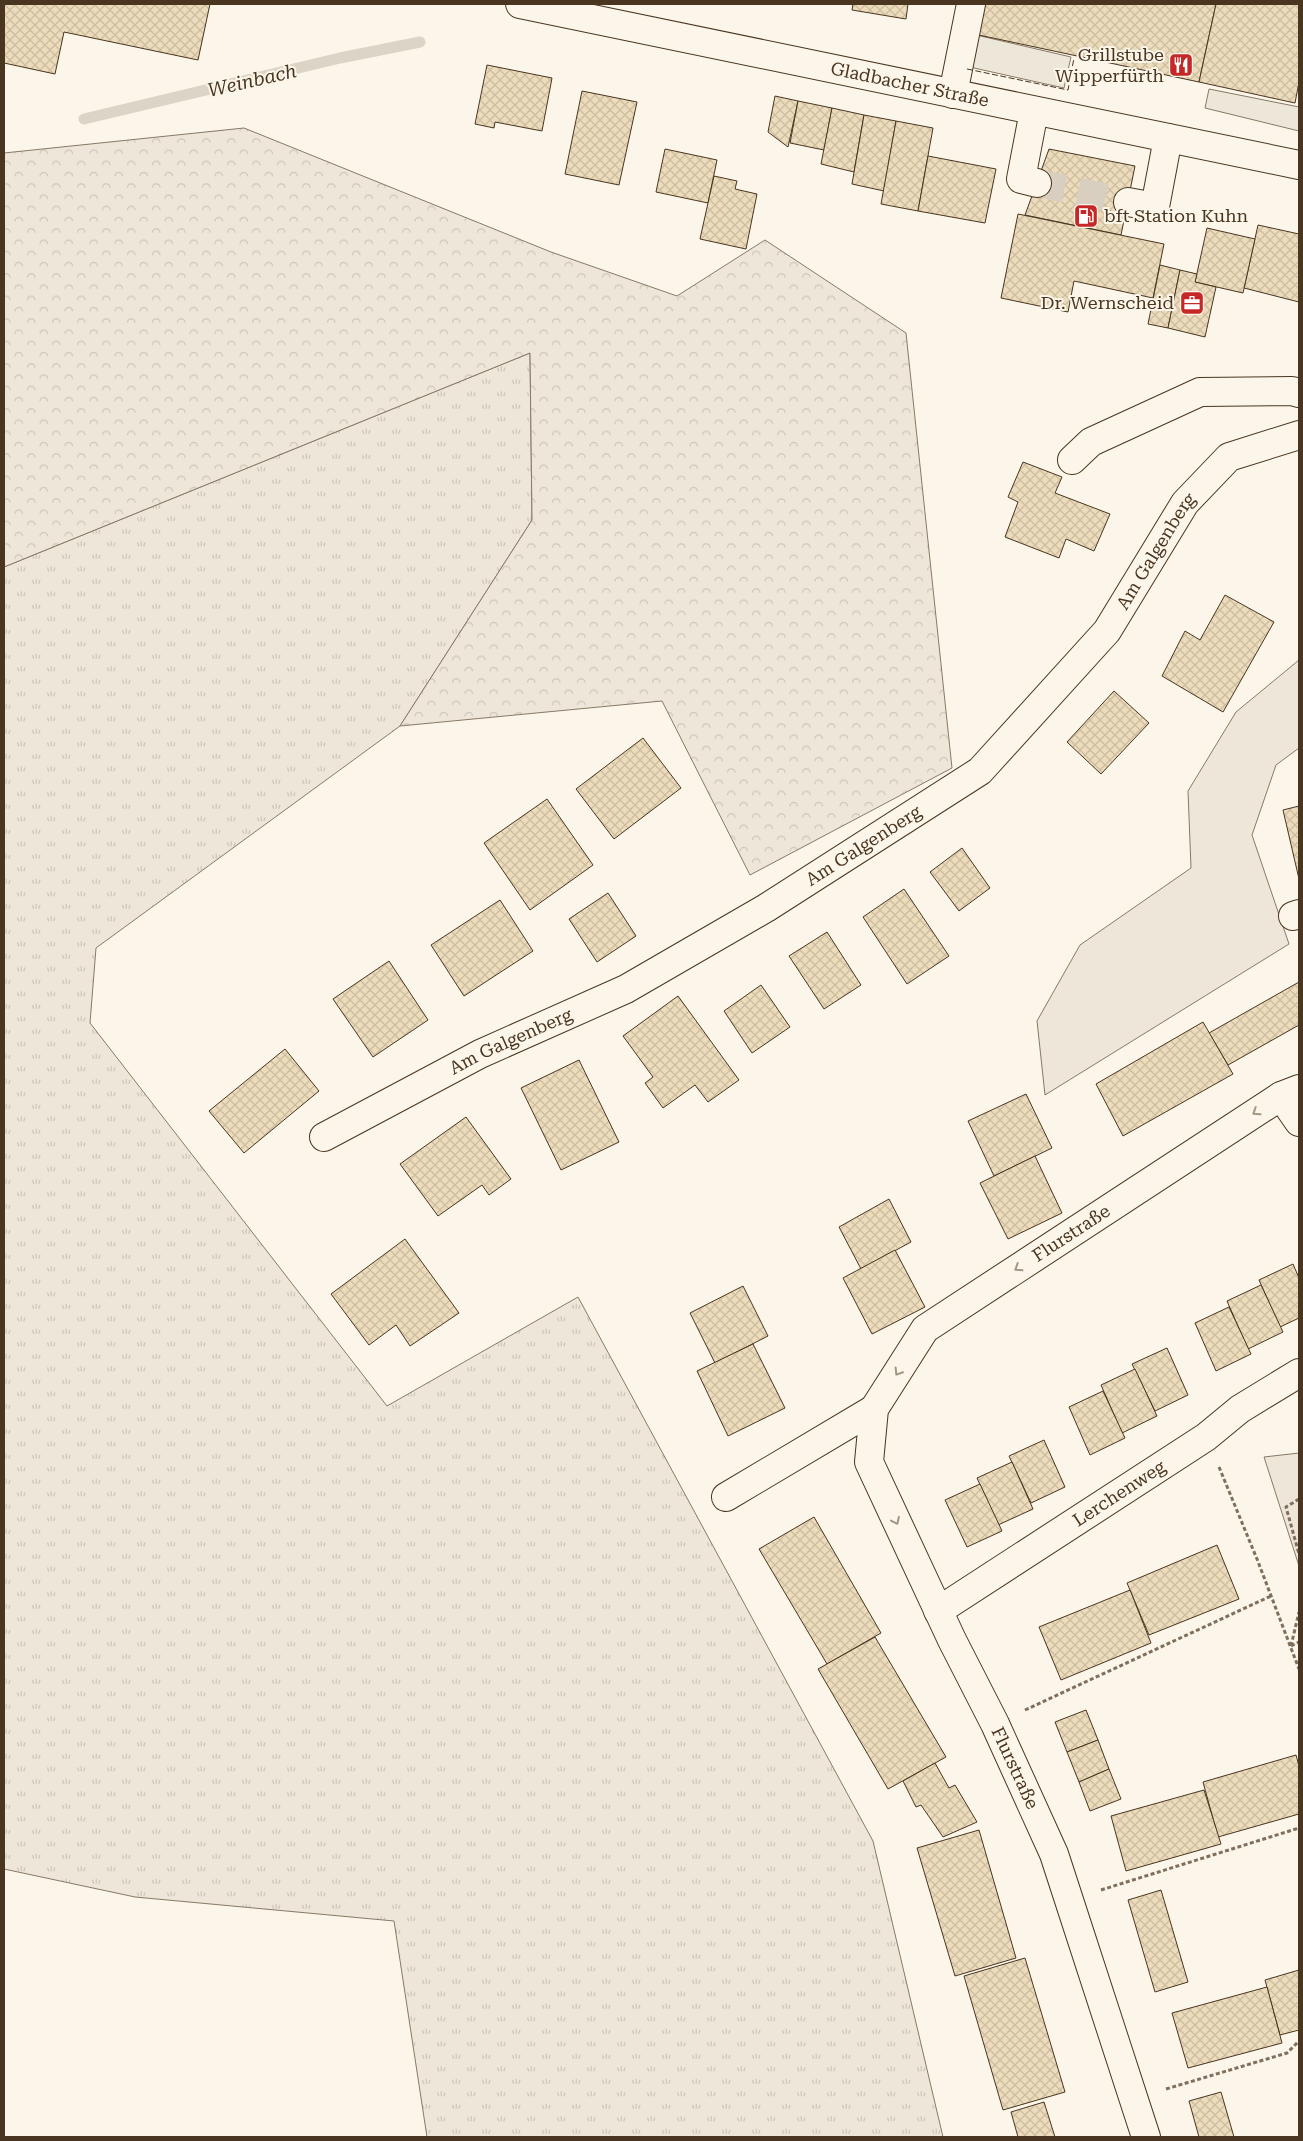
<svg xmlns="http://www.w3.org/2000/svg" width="1303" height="2141" viewBox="0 0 1303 2141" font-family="'Roboto Serif',serif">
  <defs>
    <pattern id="grass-tufts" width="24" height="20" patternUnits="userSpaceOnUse" patternTransform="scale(1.25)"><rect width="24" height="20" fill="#ede6d9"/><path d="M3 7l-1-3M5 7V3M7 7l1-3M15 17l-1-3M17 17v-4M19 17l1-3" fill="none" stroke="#cdc6ba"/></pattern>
    <pattern id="forest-crowns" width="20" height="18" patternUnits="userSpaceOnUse" patternTransform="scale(1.25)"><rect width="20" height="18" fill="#ede6d9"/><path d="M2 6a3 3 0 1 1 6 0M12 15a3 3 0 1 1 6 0" fill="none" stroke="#cdc6ba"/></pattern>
    <pattern id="building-cross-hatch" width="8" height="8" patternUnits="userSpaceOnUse" patternTransform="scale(1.25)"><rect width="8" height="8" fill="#ecdcbc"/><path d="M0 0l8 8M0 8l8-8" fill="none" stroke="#ccbda1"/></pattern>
  </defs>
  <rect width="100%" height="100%" fill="#fbf6e9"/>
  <path fill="url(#grass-tufts)" stroke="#887966" d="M530 353 532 520 400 726 96 948 90 1023 387 1406 578 1297 873 1841 943 2137H427L394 1921 135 1897 4 1869V567Z"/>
  <path fill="url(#forest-crowns)" stroke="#887966" d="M244 128 551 252 677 296 765 240 906 333 952 768 750 875 662 701 400 726 532 520 530 353 4 567V153Z"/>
  <g fill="#ede6d9" stroke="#887966">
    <path d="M1299 660V748L1276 765 1252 835 1289 944 1045 1095 1037 1021 1080 945 1191 868 1188 791 1236 712Z"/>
    <path d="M1299 1453V1566L1264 1457Z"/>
  </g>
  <g fill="#ede7d9" stroke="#887966">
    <path d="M972 34 1071 57 1064 88 965 66Z"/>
    <path d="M1209 89 1299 107V131L1205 108Z"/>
  </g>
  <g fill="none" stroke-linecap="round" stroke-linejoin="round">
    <path stroke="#dcd4c6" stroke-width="11" d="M84 119 340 58 420 42"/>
  </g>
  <g fill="url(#building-cross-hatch)" stroke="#4a3520">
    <path d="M4 4H210L198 60 64 32 55 74 4 63Z"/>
    <path d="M853 4H908L906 19 852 10Z"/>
    <path d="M980 4H1216L1199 82 974 34Z"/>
    <path d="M1216 4H1299V82L1295 103 1199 82Z"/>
    <path d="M487 65 552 78 542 131 495 122 494 128 475 124Z"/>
    <path d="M582 91 637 102 619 185 565 174Z"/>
    <path d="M775 96 798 101 788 147 768 132Z"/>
    <path d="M798 101 832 108 824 150 790 143Z"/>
    <path d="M832 108 864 115 854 172 821 164Z"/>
    <path d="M864 115 896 121 884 191 852 184Z"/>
    <path d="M896 121 933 128 918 211 881 204Z"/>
    <path d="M665 149 717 160 708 203 656 192Z"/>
    <path d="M1049 149 1135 166 1121 235 1025 215Z"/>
    <path d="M928 156 996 169 985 223 918 211Z"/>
    <path d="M714 176 737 181 735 189 757 194 746 249 700 239Z"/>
    <path d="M1018 214 1164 244 1153 298 1074 281 1068 312 1001 298Z"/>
    <path d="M1258 225 1299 234V302L1244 288Z"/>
    <path d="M1207 228 1255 239 1243 293 1195 282Z"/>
    <path d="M1160 265 1180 270 1168 328 1148 324Z"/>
    <path d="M1180 270 1197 274 1195 282 1216 287 1205 337 1168 328Z"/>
    <path d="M1023 462 1062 477 1055 493 1110 514 1094 551 1066 539 1059 558 1005 537 1018 502 1008 497Z"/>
    <path d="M1225 595 1274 622 1223 712 1162 676 1185 631 1200 640Z"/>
    <path d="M1114 691 1149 723 1101 774 1067 742Z"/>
    <path d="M643 738 681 788 614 839 576 789Z"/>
    <path d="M547 799 593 865 530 910 484 843Z"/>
    <path d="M1299 806V879L1283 810Z"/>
    <path d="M962 848 990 888 959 911 930 872Z"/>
    <path d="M904 889 949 956 907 984 863 917Z"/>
    <path d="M608 893 636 936 597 962 569 919Z"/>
    <path d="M500 900 533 951 464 996 431 945Z"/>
    <path d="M827 932 861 985 824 1009 789 956Z"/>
    <path d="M389 961 428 1020 373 1057 333 999Z"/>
    <path d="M1299 982V1025L1228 1065 1209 1033Z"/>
    <path d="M761 985 790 1027 752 1053 724 1011Z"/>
    <path d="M678 996 739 1080 708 1102 695 1085 663 1108 645 1083 653 1077 623 1036Z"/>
    <path d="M1203 1022 1233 1074 1123 1136 1096 1084Z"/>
    <path d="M285 1049 319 1091 244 1153 209 1111Z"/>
    <path d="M579 1060 619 1142 561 1170 521 1088Z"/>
    <path d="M1026 1094 1052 1148 994 1176 968 1121Z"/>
    <path d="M466 1117 511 1179 489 1195 482 1185 438 1216 400 1164Z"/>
    <path d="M1035 1156 1062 1213 1008 1239 980 1183Z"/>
    <path d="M889 1199 911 1242 861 1269 839 1227Z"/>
    <path d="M405 1239 459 1313 410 1346 396 1325 369 1345 331 1294Z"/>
    <path d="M895 1250 925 1307 872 1334 843 1278Z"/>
    <path d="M1293 1264 1299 1278V1318L1280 1327 1259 1280Z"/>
    <path d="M1261 1285 1283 1332 1248 1349 1227 1301Z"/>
    <path d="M743 1286 768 1336 715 1363 690 1313Z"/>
    <path d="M1229 1307 1251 1354 1216 1371 1195 1323Z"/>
    <path d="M753 1344 785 1408 728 1436 697 1371Z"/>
    <path d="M1167 1348 1188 1395 1155 1411 1132 1364Z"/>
    <path d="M1135 1369 1157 1416 1122 1433 1101 1385Z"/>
    <path d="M1103 1391 1125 1438 1090 1455 1069 1407Z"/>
    <path d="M1044 1440 1065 1487 1031 1503 1009 1456Z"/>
    <path d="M1012 1462 1033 1509 998 1525 977 1478Z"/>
    <path d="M980 1484 1002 1531 967 1547 945 1500Z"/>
    <path d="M814 1517 881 1633 827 1664 759 1549Z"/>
    <path d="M1217 1545 1239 1599 1149 1635 1127 1583Z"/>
    <path d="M1130 1590 1151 1643 1061 1680 1039 1627Z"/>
    <path d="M875 1637 946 1757 888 1789 818 1669Z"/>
    <path d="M1086 1710 1098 1740 1067 1752 1055 1722Z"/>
    <path d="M1098 1740 1109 1769 1079 1782 1067 1752Z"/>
    <path d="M1296 1755 1299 1766V1814L1218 1837 1203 1782Z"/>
    <path d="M935 1763 949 1788 955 1785 977 1822 943 1837 921 1805 916 1807 903 1781Z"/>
    <path d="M1109 1769 1121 1799 1090 1811 1079 1782Z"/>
    <path d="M1204 1790 1221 1844 1126 1871 1111 1816Z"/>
    <path d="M979 1830 1016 1958 955 1976 917 1848Z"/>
    <path d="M1161 1890 1188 1982 1155 1992 1128 1900Z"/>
    <path d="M1025 1958 1065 2092 1003 2110 964 1976Z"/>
    <path d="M1299 1970V2030L1280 2035 1265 1980Z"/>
    <path d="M1267 1987 1282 2043 1188 2068 1172 2013Z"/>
    <path d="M1221 2092 1234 2137H1199L1189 2101Z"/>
    <path d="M1044 2102 1055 2137H1018L1011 2112Z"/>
  </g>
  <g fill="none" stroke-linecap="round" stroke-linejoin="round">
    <path stroke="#d8cfc1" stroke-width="28" stroke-dasharray="28 14" stroke-linecap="butt" d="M1037 183 1128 202"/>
    <defs>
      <g id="minor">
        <path d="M953 94 971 4"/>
        <path d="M1034 111 1021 179 1037 183"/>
        <path d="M1128 202 1155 207 1168 138"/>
        <path d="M1072 460 1091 442 1200 392 1292 391 1299 393"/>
        <path d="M1293 916 1299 914"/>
        <path d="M1281 1096 1299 1122"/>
        <path id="s1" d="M324 1137 480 1054 626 989 766 908 980 771 1107 631 1185 503 1229 457 1299 435"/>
        <path d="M726 1497 874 1409"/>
        <path id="s2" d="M938 1611 1206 1437 1240 1409 1299 1373"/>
        <path id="s3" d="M1146 2137 1054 1854 995 1724 952 1640 869 1462 874 1409 925 1329 1281 1096 1299 1089"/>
      </g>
      <g id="major">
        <path id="s4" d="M520 4 1299 165"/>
      </g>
    </defs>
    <use href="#minor" stroke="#4a3520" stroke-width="30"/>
    <use href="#major" stroke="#4a3520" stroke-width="30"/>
    <g stroke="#7f6f5c" stroke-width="3" stroke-dasharray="4 2.5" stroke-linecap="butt">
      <path d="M1219 1467 1257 1559 1299 1669"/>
      <path d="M1299 1499 1286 1507 1299 1554"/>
      <path d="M1291 1646 1299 1612"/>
      <path d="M1291 1646 1299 1642"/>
      <path d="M1025 1710 1271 1596"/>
      <path d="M1101 1890 1299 1828"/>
      <path d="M1166 2089 1287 2053 1299 2041"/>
    </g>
    <use href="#minor" stroke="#fbf6e9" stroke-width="28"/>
    <use href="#major" stroke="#fbf6e9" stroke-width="28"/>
    <path stroke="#4a3520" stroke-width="1" stroke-dasharray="6 2.5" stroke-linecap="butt" d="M967 69 1068 90 1074 58"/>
  </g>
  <defs><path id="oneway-chevron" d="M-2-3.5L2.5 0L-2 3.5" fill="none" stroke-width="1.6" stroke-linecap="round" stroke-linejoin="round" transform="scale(1.25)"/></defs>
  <g stroke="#a29684">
    <use href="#oneway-chevron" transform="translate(1256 1112) rotate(147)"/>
    <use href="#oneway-chevron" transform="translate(1018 1268) rotate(147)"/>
    <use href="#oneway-chevron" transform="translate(898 1372) rotate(122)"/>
    <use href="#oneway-chevron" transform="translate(896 1521) rotate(65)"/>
  </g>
  <defs>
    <symbol id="restaurant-square" viewBox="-11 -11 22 22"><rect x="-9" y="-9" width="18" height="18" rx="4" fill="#c62828" stroke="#fbf6e9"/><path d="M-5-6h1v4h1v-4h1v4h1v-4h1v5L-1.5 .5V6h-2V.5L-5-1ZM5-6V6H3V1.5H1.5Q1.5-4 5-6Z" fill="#fff"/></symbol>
    <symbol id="fuel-square" viewBox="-11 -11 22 22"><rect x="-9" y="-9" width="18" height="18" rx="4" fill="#c62828" stroke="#fbf6e9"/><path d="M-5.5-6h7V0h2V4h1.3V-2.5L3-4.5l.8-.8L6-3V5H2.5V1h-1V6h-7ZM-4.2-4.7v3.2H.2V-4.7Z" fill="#fff"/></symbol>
    <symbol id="office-square" viewBox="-11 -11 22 22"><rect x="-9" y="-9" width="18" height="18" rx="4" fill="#c62828" stroke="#fbf6e9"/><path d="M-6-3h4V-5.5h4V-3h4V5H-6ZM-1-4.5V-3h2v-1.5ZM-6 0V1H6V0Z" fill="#fff"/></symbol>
  </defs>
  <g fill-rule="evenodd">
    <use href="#restaurant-square" x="1167" y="51" width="28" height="28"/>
    <use href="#fuel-square" x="1072" y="202" width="28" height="28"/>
    <use href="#office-square" x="1178" y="289" width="28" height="28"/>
  </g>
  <g text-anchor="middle" stroke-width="4" stroke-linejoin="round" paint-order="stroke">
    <g font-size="18" fill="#4a3520" stroke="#fbf6e9" text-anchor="end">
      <text x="1164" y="61">Grillstube<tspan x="1164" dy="21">Wipperfürth</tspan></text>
      <text x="1104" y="222" text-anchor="start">bft Station Kuhn</text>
      <text x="1174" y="309">Dr. Wernscheid</text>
    </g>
    <g font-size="18" fill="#4a3520" stroke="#fbf6e9">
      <text dy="6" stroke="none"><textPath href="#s4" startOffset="398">Gladbacher Straße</textPath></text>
      <text dy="6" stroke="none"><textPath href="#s1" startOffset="1035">Am Galgenberg</textPath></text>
      <text dy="6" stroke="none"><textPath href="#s1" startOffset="614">Am Galgenberg</textPath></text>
      <text dy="6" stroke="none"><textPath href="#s1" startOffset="210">Am Galgenberg</textPath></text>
      <text dy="6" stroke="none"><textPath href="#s3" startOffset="1054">Flurstraße</textPath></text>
      <text dy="6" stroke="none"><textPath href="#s2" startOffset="216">Lerchenweg</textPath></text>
      <text transform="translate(1015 1768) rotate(65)" y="6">Flurstraße</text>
    </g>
    <g font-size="19" font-style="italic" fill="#4a3520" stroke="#fbf6e9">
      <text transform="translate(252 80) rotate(-13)" y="7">Weinbach</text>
    </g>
  </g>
  <rect width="1303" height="2141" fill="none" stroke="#4a3520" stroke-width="10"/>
</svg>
